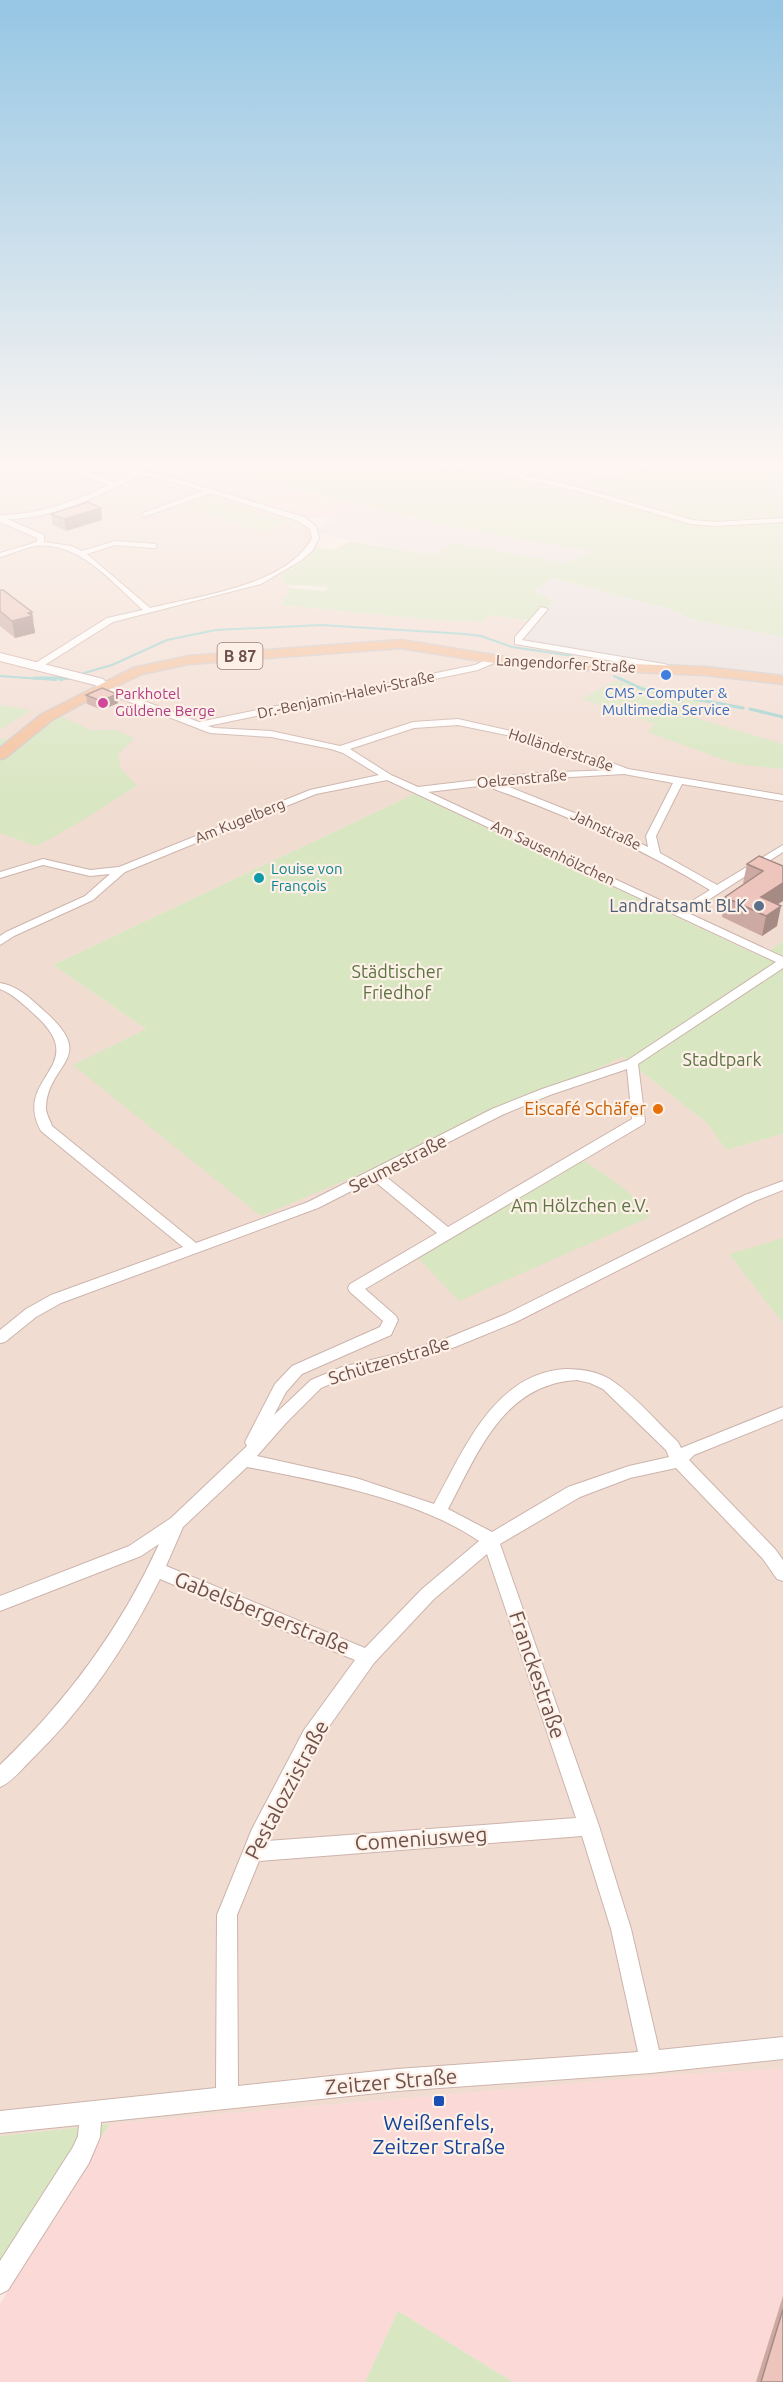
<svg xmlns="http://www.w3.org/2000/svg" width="783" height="2382" viewBox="0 0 783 2382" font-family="Ubuntu,sans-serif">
  <rect width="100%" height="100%" fill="#faebe2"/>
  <path fill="#f1dcd1" d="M0 467H198L301 491 285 499 276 497 260 504 170 477 159 474 154 476 318 529 317 548 307 559 279 577 291 588 281 605 434 620 482 622 490 615 536 622 591 653 783 679V941L762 957 414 794 53 965 146 1029 74 1065 453 1135 623 1057 708 1124 726 1150 783 1134V2069L662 2076 110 2124 0 2136Z"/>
  <g fill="#fad9d6">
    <path d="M301 491 358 505 335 519 323 516 314 519 260 504 276 497 285 499Z"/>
    <path d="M783 2069V2382H513L398 2311 365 2382H0V2304L110 2124 662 2076Z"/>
  </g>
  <g fill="#e9e0dd">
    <path d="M358 505 452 526 594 552 563 563 454 543 434 555 319 534 318 529Z"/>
    <path d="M551 578 670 609 694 620 783 637V679L668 665 521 640 553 601 535 592Z"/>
  </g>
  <path fill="#f7d6e1" d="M516 467H643L566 485 512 471Z"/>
  <g fill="#d8e6c2">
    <path d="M198 467H516L513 471 566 485 643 467H778L783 470V637L694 620 670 609 552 578 535 591 553 601 536 622 490 615 482 622 434 620 281 605 291 588 325 591 328 587 287 585 279 577 307 559 317 548 335 550 349 541 434 555 454 543 563 563 593 552 452 526Z"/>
    <path d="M208 496 288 522 262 532 182 506Z"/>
    <path d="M615 681 706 696 689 716 783 744V769L736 764 647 732 655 724 582 699Z"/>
    <path d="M0 705 31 710 0 730Z"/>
    <path d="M61 716 91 730H116L134 738 118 755 120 767 137 786C103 806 72 829 36 846L0 833V739L28 740Z"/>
    <path d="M414 794 762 957 783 941V1134L726 1150 708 1124 623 1057 453 1135 261 1216 73 1065 146 1029 53 965Z"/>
    <path d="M581 1159C608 1176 632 1191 650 1217L459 1301 417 1257Z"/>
    <path d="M783 1238V1323L729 1254Z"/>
    <path d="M110 2124 0 2291V2136Z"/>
    <path d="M398 2311 513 2382H365Z"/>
  </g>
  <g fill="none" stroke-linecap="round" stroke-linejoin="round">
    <g stroke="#9fd2d0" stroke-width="2">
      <path d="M84 673 112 665 167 640 216 630 321 625 465 634 481 636 512 647 573 656"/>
      <path d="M0 676 56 680"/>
      <path d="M614 676 622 680"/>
      <path d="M60 680 71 678"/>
    </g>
    <g stroke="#9fd2d0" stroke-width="3">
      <path d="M34 678H69"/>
      <path d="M619 678 642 689 743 708"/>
      <path d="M750 709 783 717"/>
    </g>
    <defs>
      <g id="street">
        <path d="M61 467 78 468 115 482 132 474 105 467 138 471 142 469 145 472 177 479 304 517 316 526 319 538 313 550 302 560 261 584 113 622 40 668H34V664L107 618 143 610C112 583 80 541 35 546 23 548 12 554 0 557V553L37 542V538L0 522V515C39 515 74 501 109 485ZM139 475 174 482 204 491 143 513V517L211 493 298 521 310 529 312 538C287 586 198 596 150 608L87 554 115 545 153 548H156V544L115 541 82 551 71 546 44 542V535L7 519C53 519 100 496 139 475Z"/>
        <path d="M439 467 502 468 527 476 574 486 692 520 716 522 783 518V522L716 526 691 524 571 489 525 480 501 472 442 469Z"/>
        <path d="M541 607 548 609 522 640 664 664 667 665 668 669 664 672 660 669 515 644V637Z"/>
        <path d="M493 657 497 660 496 662 478 670 208 726 214 728 271 731 340 746 413 722 458 719 516 732 602 759 628 769 783 795V801L682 784 656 836 660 853 717 885 783 845V852L688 913 783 957V968L638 1064 645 1121 644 1124 365 1289 396 1316 398 1320 391 1335 302 1374 286 1392 274 1415 311 1380 342 1367 396 1354 445 1339 506 1314 745 1195 783 1181V1190L755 1201 516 1322 455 1347 396 1366 345 1378 321 1388 286 1423 257 1456 356 1478 434 1504C464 1450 494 1373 566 1369 582 1369 601 1372 614 1382 637 1398 657 1422 678 1442L681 1448 783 1407V1419L694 1455 689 1460 775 1549 783 1560V1581L777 1579 763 1559 676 1468 630 1478 580 1497 500 1544 599 1826 631 1929 659 2050 783 2037V2059L651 2073 397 2091 101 2122 100 2137 89 2163 8 2290 0 2294V2261L73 2147 78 2136 79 2125 0 2133V2111L216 2088 217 1915 252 1829 304 1730 355 1660 160 1579C127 1645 85 1708 31 1760 22 1769 12 1782 0 1787V1765C67 1701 121 1628 159 1544L141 1556 0 1611V1596L129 1546 171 1518 247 1446 245 1442 275 1384 292 1366 380 1327 383 1321 350 1292 348 1288 350 1284 437 1233 373 1180 318 1208 61 1303 36 1317 5 1342 0 1343V1330L26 1309 51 1295 183 1247 41 1131C11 1076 94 1067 34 1014 24 1005 13 994 0 989V983C18 986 30 998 43 1010 100 1059 47 1062 46 1108 46 1114 50 1120 52 1126L196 1243 308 1202 492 1109 542 1089 628 1060 776 962 387 780 316 794 125 872 93 900 14 936 0 945V936L6 932 85 896 110 874 90 876 43 865 0 878V872L43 859 90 870 119 867 310 790 379 775 343 753 331 749 271 737 210 733 109 694 101 688V684H107L115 690 199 722 475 665ZM458 725 511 736 612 770 536 773 418 787 391 775 350 749 414 728ZM624 774 673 783 646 836 648 847 587 818 499 783 536 779ZM488 785 494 789C569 816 641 848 710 890L679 909 428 792ZM627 1069 632 1119 448 1227 384 1175 502 1115 550 1095ZM577 1380 590 1383 603 1389 666 1450 669 1457 629 1466 568 1487 492 1532 448 1509C478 1453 503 1384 577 1380ZM247 1467C319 1481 418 1499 479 1541L422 1589 365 1648 166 1566 183 1527ZM487 1554 576 1818 267 1841 318 1742 374 1663 434 1599ZM582 1836 611 1929 638 2052 397 2069 238 2086 237 1915 259 1861Z"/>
      </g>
      <path id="secondary" d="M0 653 103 679 110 686 104 690 95 685 0 661Z"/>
      <path id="primary" d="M401 640 518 659 705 667 783 676V684L705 675 518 667 401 648 189 664 142 674 98 695 52 720 5 758 0 759V748L42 714 133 668 189 656Z"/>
    </defs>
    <use href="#street" stroke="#ccb4ac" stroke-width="2"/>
    <use href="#secondary" stroke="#cfb2aa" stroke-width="2"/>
    <use href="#primary" stroke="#d4cac9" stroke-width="3"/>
    <use href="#street" fill="#fff" fill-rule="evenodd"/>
    <use href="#secondary" fill="#fff" fill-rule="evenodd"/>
    <use href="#primary" fill="#f4c29f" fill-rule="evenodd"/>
  </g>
  <g fill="#cca9a2">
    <path d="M101 508 102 520 66 531 53 525 51 514Z"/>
    <path d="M0 590 35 629V633L15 638 0 626Z"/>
    <path d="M86 695 118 703 102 710 87 704Z"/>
    <path d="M747 864 783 866V901L777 904V926L762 936 722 917 725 897 745 884 743 883Z"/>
    <path d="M783 2296V2382H756Z"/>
  </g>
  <g fill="#a68a84">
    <path d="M101 508 102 520 66 531 64 519Z"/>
    <path d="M32 612 35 633 15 638 12 621 28 613Z"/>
    <path d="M117 694 118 703 102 710 101 701Z"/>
    <path d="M783 883V901L762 914 761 897Z"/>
    <path d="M781 906 777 926 762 936 766 916Z"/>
  </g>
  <g fill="#edc5bc" stroke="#a68a84" stroke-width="1.5">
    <path d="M88 502 101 508 64 519 51 514Z"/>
    <path d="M0 590H3L32 612 28 613 32 616 12 621 0 611Z"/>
    <path d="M102 688 117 694 101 701 86 695Z"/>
    <path d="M759 856 783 866V883L761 897 781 906 766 916 725 897 763 871 747 864Z"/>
    <path d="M783 2309V2382H761Z"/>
  </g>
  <linearGradient id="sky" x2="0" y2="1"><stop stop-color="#95c6e4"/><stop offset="0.58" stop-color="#fdf6f2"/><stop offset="1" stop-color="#fdf6f2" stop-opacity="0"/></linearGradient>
  <rect width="783" height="800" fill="url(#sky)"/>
  <circle fill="#3f7fe0" stroke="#fdf0e7" stroke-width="2" cx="666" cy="675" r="6"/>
  <circle fill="#d1479c" stroke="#fdf0e7" stroke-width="2" cx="103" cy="703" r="6"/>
  <circle fill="#0f9aa8" stroke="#fdf0e7" stroke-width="2" cx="259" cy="878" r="6"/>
  <circle fill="#5c6f8a" stroke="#fdf0e7" stroke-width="2" cx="759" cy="906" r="6"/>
  <circle fill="#e8710a" stroke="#fdf0e7" stroke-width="2" cx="658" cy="1109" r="6"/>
  <rect fill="#1a4fb4" stroke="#fdf0e7" stroke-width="2" x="433" y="2095" width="12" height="12" rx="3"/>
  <g text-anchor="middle" stroke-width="4.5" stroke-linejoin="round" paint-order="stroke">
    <g font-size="15" fill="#6f504b" stroke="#fdf0e7">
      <text transform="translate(566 664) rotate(3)" y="5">Langendorfer Straße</text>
      <text transform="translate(346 695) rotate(-12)" y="5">Dr.-Benjamin-Halevi-Straße</text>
      <text transform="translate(561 750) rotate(18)" y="5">Holländerstraße</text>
      <text transform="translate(522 779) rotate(-5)" y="5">Oelzenstraße</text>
      <text transform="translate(240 821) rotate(-22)" y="5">Am Kugelberg</text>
      <text transform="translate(606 830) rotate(25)" y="5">Jahnstraße</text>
      <text transform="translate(553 853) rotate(25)" y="5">Am Sausenhölzchen</text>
    </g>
    <g font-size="15" fill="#366cbe" stroke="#fdf0e7">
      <text x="666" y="698">CMS - Computer &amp;<tspan x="666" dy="17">Multimedia Service</tspan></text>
    </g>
    <g font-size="15" fill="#b23c85" stroke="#fdf0e7" text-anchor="start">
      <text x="115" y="699">Parkhotel<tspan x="115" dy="17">Güldene Berge</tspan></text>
    </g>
    <g font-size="15" fill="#0d838f" stroke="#fdf0e7" text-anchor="start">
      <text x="271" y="874">Louise von<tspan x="271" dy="17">François</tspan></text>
    </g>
    <rect fill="#fdf0e7" stroke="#9a807a" stroke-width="1.5" x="217.5" y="643" width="45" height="26" rx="4.5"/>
    <g font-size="16" font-weight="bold" fill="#6f504b">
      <text x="240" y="662">B 87</text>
    </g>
    <g font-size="18" fill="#4e5e75" stroke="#fdf0e7" text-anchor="end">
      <text x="747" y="912">Landratsamt BLK</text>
    </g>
    <g font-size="18" fill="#5c7443" stroke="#fdf0e7">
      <text x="397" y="978">Städtischer<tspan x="397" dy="21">Friedhof</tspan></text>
      <text x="722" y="1066">Stadtpark</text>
      <text x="580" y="1212">Am Hölzchen e.V.</text>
    </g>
    <g font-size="18" fill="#c56008" stroke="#fdf0e7" text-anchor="end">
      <text x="646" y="1115">Eiscafé Schäfer</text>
    </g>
    <g font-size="18" fill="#6f504b" stroke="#fdf0e7">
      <text transform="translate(398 1164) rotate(-27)" y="6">Seumestraße</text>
      <text transform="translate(389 1361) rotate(-17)" y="6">Schützenstraße</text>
    </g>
    <g font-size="21" fill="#6f504b" stroke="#fdf0e7">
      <text transform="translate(262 1613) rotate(22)" y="7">Gabelsbergerstraße</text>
      <text transform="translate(537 1675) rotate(71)" y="7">Franckestraße</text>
      <text transform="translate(287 1790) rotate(-62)" y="7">Pestalozzistraße</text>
      <text transform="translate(421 1839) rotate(-4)" y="7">Comeniusweg</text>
      <text transform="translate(391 2082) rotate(-5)" y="7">Zeitzer Straße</text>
    </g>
    <g font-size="21" fill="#164399" stroke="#fdf0e7">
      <text x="439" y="2130">Weißenfels,<tspan x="439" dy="24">Zeitzer Straße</tspan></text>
    </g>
  </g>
</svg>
